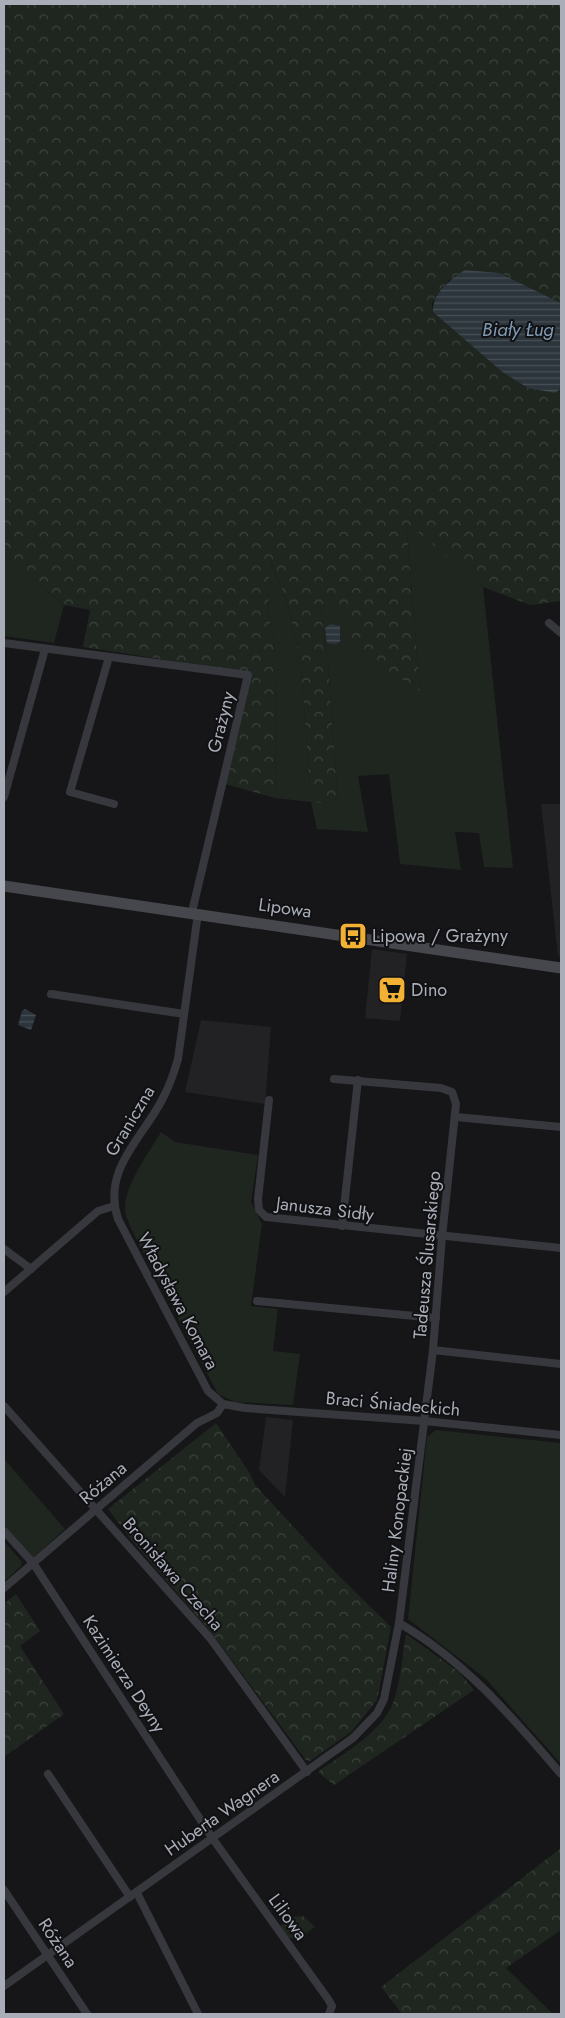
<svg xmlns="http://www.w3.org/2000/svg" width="565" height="2018" viewBox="0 0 565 2018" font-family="Jost,sans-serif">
  <defs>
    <pattern id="forest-crowns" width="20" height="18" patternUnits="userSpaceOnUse" patternTransform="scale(1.25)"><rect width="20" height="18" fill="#1e261f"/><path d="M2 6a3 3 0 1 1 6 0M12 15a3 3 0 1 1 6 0" fill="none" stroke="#3c433d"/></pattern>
    <pattern id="water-rules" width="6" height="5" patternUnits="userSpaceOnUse" patternTransform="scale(1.25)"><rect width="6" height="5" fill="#2c353c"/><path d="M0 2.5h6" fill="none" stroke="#485056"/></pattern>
  </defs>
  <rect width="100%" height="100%" fill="#161618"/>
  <g fill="#222225">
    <path d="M541 804H561V957L558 956Z"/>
    <path d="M372 949 407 954 400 1021 365 1018Z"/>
    <path d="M201 1020 271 1027 265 1104 185 1092Z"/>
    <path d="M266 1417 293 1420 285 1497 259 1470Z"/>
  </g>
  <g fill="#1e261f">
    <path d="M406 521 483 587 513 868 484 867 479 833 455 832 461 870 400 864 389 774 358 776 368 832 317 829 311 802 275 798 276 661 268 609 269 557 289 608 301 665 311 801 338 804 328 665 320 604H348L420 691Z"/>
    <path d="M4 554 64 605 54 643 4 636Z"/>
    <path d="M161 1132 175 1142 258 1155 251 1202 262 1224 251 1306 278 1309 273 1351 300 1354 293 1405 235 1402 218 1394 135 1237C132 1230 128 1222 126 1215 120 1190 149 1153 161 1132Z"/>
    <path d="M436 1430 561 1443V1764L486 1679 408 1619 427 1437Z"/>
    <path d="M4 1459 65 1529 33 1558 4 1526Z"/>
    <path d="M4 1541 22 1562 21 1566 4 1582Z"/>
  </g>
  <g fill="url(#forest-crowns)">
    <path d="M4 4H561V303L499 273 449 280 432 303 433 312 501 371 556 393 561 387V601L530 605 483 587 406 522 420 691 353 647 347 604H320L328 665 338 804 311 802 301 665 289 608 270 559 268 609 276 661 275 798 225 784 252 673 83 647 90 610 64 605 4 554Z"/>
    <path d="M216 1423 249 1472 255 1485 337 1574 391 1627 377 1700 352 1731 310 1761 306 1760 211 1632 133 1542 108 1509Z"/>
    <path d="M16 1594 40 1631 20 1646 64 1714 4 1757V1604Z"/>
    <path d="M406 1634 459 1672 474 1690 334 1785 318 1772C341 1755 372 1738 388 1713 400 1695 402 1656 406 1634Z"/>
    <path d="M561 1848V1930L506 1968 553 2014H402L381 1987Z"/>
    <path d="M303 1916 315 1927 298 1939 289 1938 280 1926 292 1917Z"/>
  </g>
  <g fill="url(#water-rules)">
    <path d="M465 270 499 273 561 303V387L556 393 528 388 501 371 433 312C432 293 450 280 465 270Z"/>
    <path d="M331 624 340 626V642L336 644 327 643 325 628Z"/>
    <path d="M25 1009 36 1015 31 1030 18 1025 22 1011Z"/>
  </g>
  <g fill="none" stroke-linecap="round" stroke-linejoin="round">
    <g stroke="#37383d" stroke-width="8">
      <path d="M549 623 561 633"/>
      <path d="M4 643 248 675 192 912"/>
      <path d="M109 657 70 792 114 804"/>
      <path d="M4 797 45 649"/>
      <path d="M198 913 178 1059C174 1073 169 1087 162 1100 141 1140 102 1170 118 1219L208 1391 223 1404 245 1408 424 1421 561 1435"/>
      <path d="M51 994 184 1014"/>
      <path d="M269 1100 258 1199 259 1210 266 1217 561 1248"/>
      <path d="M456 1117 561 1127"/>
      <path d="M342 1226 358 1080"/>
      <path d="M4 1249 31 1269"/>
      <path d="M4 1292 98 1211 114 1206"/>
      <path d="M257 1301 436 1318"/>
      <path d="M433 1350 561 1364"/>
      <path d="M4 1406 210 1638 307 1772"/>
      <path d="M4 1531 33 1563 213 1839 328 1999 332 2006 329 2014"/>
      <path d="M4 1588 197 1423 217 1413 223 1404"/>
      <path d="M399 1623C465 1661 512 1717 561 1774"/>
      <path d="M48 1774 130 1897"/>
      <path d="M4 1890 87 2014"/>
      <path d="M137 1893 198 2014"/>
      <path d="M4 1986 353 1738 377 1713 384 1699 399 1623 433 1350 442 1237 456 1104 452 1092 441 1088 334 1079"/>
    </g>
    <path stroke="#45474d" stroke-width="11" d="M4 886 561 968"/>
  </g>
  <defs>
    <symbol id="bus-square" viewBox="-11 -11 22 22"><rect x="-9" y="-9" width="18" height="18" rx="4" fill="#f2b134" stroke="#111113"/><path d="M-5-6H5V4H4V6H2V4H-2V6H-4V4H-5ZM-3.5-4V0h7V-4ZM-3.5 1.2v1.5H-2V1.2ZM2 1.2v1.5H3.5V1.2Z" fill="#111"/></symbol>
    <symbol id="supermarket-square" viewBox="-11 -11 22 22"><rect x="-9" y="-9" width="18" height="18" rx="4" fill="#f2b134" stroke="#111113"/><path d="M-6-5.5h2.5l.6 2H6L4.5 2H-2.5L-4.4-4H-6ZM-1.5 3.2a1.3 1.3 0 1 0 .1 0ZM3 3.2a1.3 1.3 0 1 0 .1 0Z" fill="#111"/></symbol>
  </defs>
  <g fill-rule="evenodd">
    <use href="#bus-square" x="337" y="920" width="32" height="32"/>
    <use href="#supermarket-square" x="376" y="974" width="32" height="32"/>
  </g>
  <g text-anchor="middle" stroke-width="4" stroke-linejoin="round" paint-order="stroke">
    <g font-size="18" fill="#a8adb8" stroke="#111113">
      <text transform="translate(221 722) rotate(-76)" y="6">Grażyny</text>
      <text transform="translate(285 908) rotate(8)" y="6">Lipowa</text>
      <text transform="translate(130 1121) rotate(-59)" y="6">Graniczna</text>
      <text transform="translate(325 1209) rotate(7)" y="6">Janusza Sidły</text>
      <text transform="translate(427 1255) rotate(-85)" y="6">Tadeusza Ślusarskiego</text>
      <text transform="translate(178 1301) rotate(62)" y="6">Władysława Komara</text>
      <text transform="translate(393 1404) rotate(5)" y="6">Braci Śniadeckich</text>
      <text transform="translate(103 1483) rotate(-40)" y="6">Różana</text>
      <text transform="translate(397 1520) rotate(-83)" y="6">Haliny Konopackiej</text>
      <text transform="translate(173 1574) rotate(49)" y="6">Bronisława Czecha</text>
      <text transform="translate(124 1674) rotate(57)" y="6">Kazimierza Deyny</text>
      <text transform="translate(222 1813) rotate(-35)" y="6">Huberta Wagnera</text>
      <text transform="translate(288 1917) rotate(54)" y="6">Liliowa</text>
      <text transform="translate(58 1943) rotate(56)" y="6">Różana</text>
    </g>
    <g font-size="18" fill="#a8adb8" stroke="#111113" text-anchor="start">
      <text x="372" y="942">Lipowa / Grażyny</text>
      <text x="411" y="996">Dino</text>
    </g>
    <g font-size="19" font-style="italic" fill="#7f9bb3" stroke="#111113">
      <text x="518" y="336">Biały Ług</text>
    </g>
  </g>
  <rect width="565" height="2018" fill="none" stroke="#a8adb8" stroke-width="10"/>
</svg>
